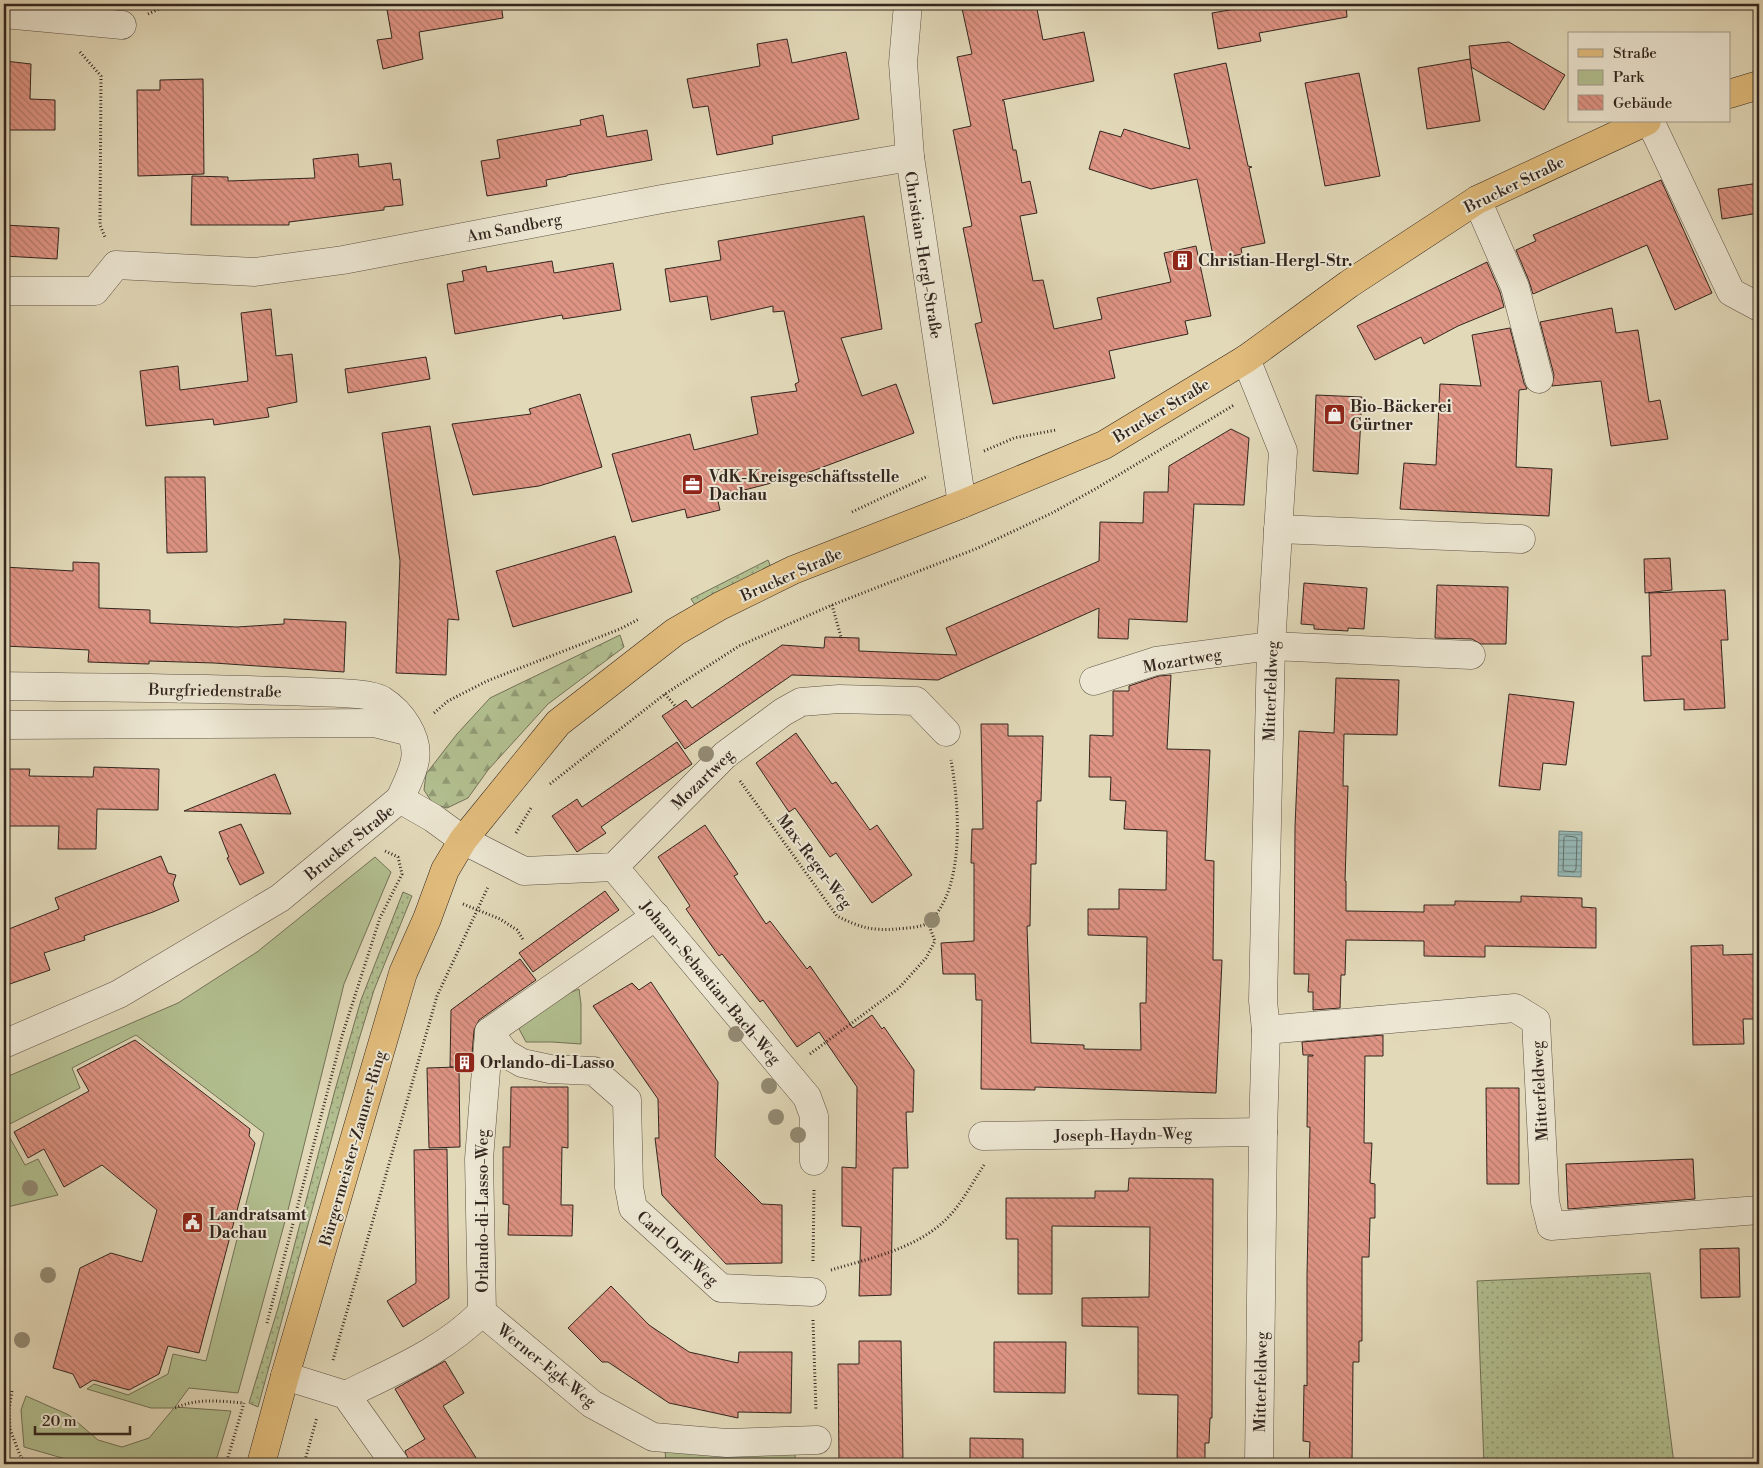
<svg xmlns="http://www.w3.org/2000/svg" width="1763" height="1468" viewBox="0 0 1763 1468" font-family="'Libre Bodoni',serif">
  <defs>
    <pattern id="grass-dots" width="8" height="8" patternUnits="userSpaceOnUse" patternTransform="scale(1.25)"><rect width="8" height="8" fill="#b2bf90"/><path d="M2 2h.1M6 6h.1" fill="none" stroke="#919b75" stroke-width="1.8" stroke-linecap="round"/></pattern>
    <pattern id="forest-firs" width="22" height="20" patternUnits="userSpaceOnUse" patternTransform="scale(1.25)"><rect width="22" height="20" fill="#b2bf90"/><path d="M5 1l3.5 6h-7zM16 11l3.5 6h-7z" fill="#919b75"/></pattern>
    <pattern id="water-rules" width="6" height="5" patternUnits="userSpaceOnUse" patternTransform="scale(1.25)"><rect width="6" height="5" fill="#96b9b7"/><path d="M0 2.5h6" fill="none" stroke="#7b9694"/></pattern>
    <pattern id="building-back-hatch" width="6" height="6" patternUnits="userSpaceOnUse" patternTransform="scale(1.25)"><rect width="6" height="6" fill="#df9484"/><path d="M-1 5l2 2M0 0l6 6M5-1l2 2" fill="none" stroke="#b5796b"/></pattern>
  </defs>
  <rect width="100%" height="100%" fill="#e2d9b9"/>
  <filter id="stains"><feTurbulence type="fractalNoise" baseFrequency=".004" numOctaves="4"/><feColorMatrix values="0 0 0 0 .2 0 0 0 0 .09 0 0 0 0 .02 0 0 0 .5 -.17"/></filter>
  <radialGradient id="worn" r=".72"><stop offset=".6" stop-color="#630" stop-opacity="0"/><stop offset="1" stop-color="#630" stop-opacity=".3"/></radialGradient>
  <g fill="url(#grass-dots)" stroke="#727258">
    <path d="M768 560 771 567 695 605 691 599Z"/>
    <path d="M403 892 412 896 374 990 357 1046 258 1407 249 1403 278 1308 335 1090 361 1000Z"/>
    <path d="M1650 1273 1674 1464H1484L1477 1281Z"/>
  </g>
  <path fill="url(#forest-firs)" stroke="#727258" d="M620 635 624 647 548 704 488 770 468 798 447 808 433 804 424 790 426 774 457 734 490 698Z"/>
  <g fill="#b2bf90" stroke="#727258">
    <path d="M375 857 391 872 344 984 287 1214 238 1393 189 1388 175 1407 231 1411 215 1464H83L24 1447 21 1410 26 1396 69 1415 98 1440 122 1447 149 1438 174 1408H151L87 1389 94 1384 128 1395 168 1374 173 1354 206 1361 264 1133 136 1035 72 1068 80 1088 4 1127 25 1165 38 1159 58 1195 7 1207 4 1206V1078L178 1003 257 952Z"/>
    <path d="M579 989 581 1004V1044L552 1042H526L518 1027 564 995Z"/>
    <path d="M665 1450 795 1453V1464H666Z"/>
  </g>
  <path fill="url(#water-rules)" stroke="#6e7e7a" d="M1559 831 1582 832 1581 877 1558 876Z"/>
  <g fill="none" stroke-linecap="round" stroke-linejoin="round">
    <path stroke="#64706b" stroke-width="1" d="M1566 836 1575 837 1577 838 1576 869 1574 872 1565 871 1563 870 1564 838Z"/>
  </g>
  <g fill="url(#building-back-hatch)" stroke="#33261f">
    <path d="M386 4H501L503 18 419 32 423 59 383 69 377 40 392 38Z"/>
    <path d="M961 4H1036L1043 40 1084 32 1094 81 1002 100 1004 101 1013 150H1016L1022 183 1030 181 1037 213 1020 216 1033 281 1043 280 1054 329 1102 319 1097 298 1171 282 1164 253 1196 246 1211 316 1185 321 1188 334 1109 351 1115 378 993 404 975 324 982 322 963 228 972 226 953 130 971 126 957 57 972 54Z"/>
    <path d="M1240 4H1346L1347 17 1259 33 1261 41 1218 49 1212 13 1241 8Z"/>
    <path d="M787 39 792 63 846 52 859 119 772 136 773 144 717 155 708 106 693 108 687 79 760 66 757 44Z"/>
    <path d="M1509 42 1565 75 1544 110 1471 67 1469 46Z"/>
    <path d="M1470 59 1480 121 1427 129 1418 68Z"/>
    <path d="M5 61 31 64 30 99 55 100V130H4Z"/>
    <path d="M1226 63 1248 166 1252 167 1249 168 1265 243 1241 248 1242 254 1214 260 1197 179 1151 189 1089 169 1100 131 1121 137 1124 129 1190 149 1174 74Z"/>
    <path d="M1359 73 1380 176 1325 186 1305 83Z"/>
    <path d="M203 79 204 174 138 176 137 90H160V80Z"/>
    <path d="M603 115 607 137 647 130 652 160 567 175V176L546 180 547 186 487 196 481 161 500 158 497 140 581 125 580 120Z"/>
    <path d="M358 154 359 167 391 163 393 180 400 179 403 205 384 207V210L289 222V225H191L192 176 228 177V181L315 178 313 159Z"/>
    <path d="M1661 180 1712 293 1675 310 1647 245 1533 294 1529 281 1516 250 1536 241 1533 235Z"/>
    <path d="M1759 183V213L1722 219 1718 189Z"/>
    <path d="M864 216 882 329 841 338 862 396 896 384 914 433 799 476 717 497 720 510 687 518 685 509 632 522 612 454 690 434 694 450 758 434 751 397 797 391 795 384 799 382 784 311 773 312V306L711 320 707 296 670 302 665 269 721 260 718 241Z"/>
    <path d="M4 225 59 228 57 259 4 256Z"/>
    <path d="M552 261 554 273 613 263 621 310 563 319 562 315 455 334 447 284 464 281 462 271 486 266 487 272Z"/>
    <path d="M1487 262 1500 292 1504 307 1458 326 1424 344 1421 337 1375 360 1357 326Z"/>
    <path d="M1612 308 1616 333 1638 330 1649 402 1660 400 1668 439 1611 446 1601 381 1552 386 1554 375 1540 322Z"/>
    <path d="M271 309 276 356 292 354 297 402 267 408 269 417 214 425 213 419 146 426 140 371 178 366 180 390 248 381 241 313Z"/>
    <path d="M1510 328 1524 383 1527 389 1519 390 1516 467 1552 469 1549 516 1400 509 1404 463 1436 465 1440 384 1481 386 1472 335Z"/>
    <path d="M426 357 430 379 348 393 345 369Z"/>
    <path d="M580 394 602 467 539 486 473 495 452 424 531 414 529 409Z"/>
    <path d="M1316 395 1362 397 1358 474 1313 471Z"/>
    <path d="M430 426 459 620 448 619 446 675 396 673 400 561 382 433Z"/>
    <path d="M1231 429 1249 438 1244 505 1194 504 1187 622 1129 619 1128 639 1098 638 1099 608 938 680 792 675 685 749 662 716 686 700 692 708 782 645 824 648 825 637 859 638V651L957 655 946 628 1099 561 1100 522 1143 523 1144 492H1168L1169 466Z"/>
    <path d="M165 477H205L207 552 167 553Z"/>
    <path d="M615 536 632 592 513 627 496 571Z"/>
    <path d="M1670 558 1672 590 1645 593 1644 559Z"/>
    <path d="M73 562 99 563V608L150 610V623L237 627 284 624V619L346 622 344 672 214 663 149 661V664L88 662 89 650 4 646V567L73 571Z"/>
    <path d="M1304 583 1367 588 1364 629 1348 628V631L1314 629V625L1301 624Z"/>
    <path d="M1437 585 1508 587 1506 644H1481L1472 639 1435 638Z"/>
    <path d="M1725 590 1728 640H1721L1725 708 1684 710V699L1644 701 1642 656H1651L1649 593Z"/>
    <path d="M1171 675 1167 749 1210 750 1205 860 1214 861 1213 960H1222L1216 1093 1035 1087V1090L981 1089 982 1000H976L975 974H943L941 943 974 941V863H971L972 829H983L981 724H1008V736H1043L1041 801H1037L1036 864H1031L1030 926H1027L1031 1043 1084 1045V1049L1141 1050 1140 1003H1146L1147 937 1088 935V909H1119V889L1166 890 1167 831 1124 829 1126 801 1110 800 1111 777H1089L1090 735 1113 736V691H1129V686L1159 676Z"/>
    <path d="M1336 678 1399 680 1397 735 1344 734 1343 786H1348L1345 881H1346V911L1424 912V905H1455V901L1521 902V896L1582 898V907L1596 908V948L1485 946V957L1424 956V941L1346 940 1345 975H1341L1340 1008 1313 1010V992H1308L1309 974H1294L1295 827 1299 731 1334 733Z"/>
    <path d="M1509 694 1574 702 1566 765 1543 763 1540 790 1499 786Z"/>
    <path d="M796 733 832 784 836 782 870 830 877 825 912 875 872 903 836 853 830 857 795 808 789 812 756 763Z"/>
    <path d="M677 742 692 764 601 827 606 833 577 852 552 816 577 799 582 807Z"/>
    <path d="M94 767 159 769 158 810 97 809 96 849H58L59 826H4V769H30L29 776 93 777Z"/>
    <path d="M275 774 291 814 184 811Z"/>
    <path d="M241 824 264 873 240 885 227 858 229 857 219 832Z"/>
    <path d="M705 825 738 874 734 876 766 924 770 921 807 969 810 966 853 1028 872 1015 882 1029 884 1027 914 1070 913 1112H906L908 1168H893L891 1295 859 1296 861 1227 842 1226V1167L856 1168 857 1087 819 1032 797 1047 763 1000 760 1002 722 954 719 956 704 935 686 909 690 906 658 857Z"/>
    <path d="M161 856 168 873 176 875 173 884 179 901 153 912 84 936 85 940 44 953 50 970 4 986V931L59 909 55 898Z"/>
    <path d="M605 891 619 910 533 972 519 953Z"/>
    <path d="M1723 945V955L1759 954V1019H1743L1744 1044 1693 1045 1691 946Z"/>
    <path d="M520 959 536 980 479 1020 474 1030 471 1067H459L460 1147 429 1148 427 1068 457 1067H450L451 1010Z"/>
    <path d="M651 982 718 1082 715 1157 762 1204 782 1205V1263L726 1264 662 1195 655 1138H659L658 1099 593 1006 632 983 639 990Z"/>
    <path d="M1383 1035V1056H1365L1364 1143H1372L1370 1183 1375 1184V1218H1370L1369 1257H1362V1341H1359V1362H1353L1352 1464H1309L1310 1442 1303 1441 1304 1385 1307 1386V1276L1310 1127H1307L1308 1056H1313V1055H1303L1302 1042Z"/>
    <path d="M135 1040 250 1129 249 1136 255 1143 199 1353 168 1346 159 1374 129 1390 93 1380 80 1388 73 1374 53 1368 80 1268 111 1253 142 1262 157 1210 102 1165 64 1187 44 1149 28 1158 14 1132 89 1091 77 1070Z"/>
    <path d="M511 1087H568V1148L562 1147 561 1205H573L572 1236 508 1235 509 1205 503 1204V1147H510Z"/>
    <path d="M1486 1088H1519V1184H1487Z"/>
    <path d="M447 1149 449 1298 403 1327 387 1301 416 1283 414 1150Z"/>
    <path d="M1693 1159 1695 1199 1568 1209 1566 1164Z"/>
    <path d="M1129 1178 1213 1179 1212 1418H1210L1209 1443H1205V1464H1177L1178 1395 1138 1394V1327L1082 1326V1298L1149 1297 1150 1227 1052 1226V1294H1018V1239H1006V1198H1095V1191H1128Z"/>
    <path d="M1739 1248 1740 1297 1701 1298 1700 1249Z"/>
    <path d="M611 1286 649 1325 689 1352 738 1363 739 1352H792L791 1413 738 1412V1418L669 1403 608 1362H602L568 1328Z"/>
    <path d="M859 1341H901L903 1461H839L838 1364H859Z"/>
    <path d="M994 1342H1066L1065 1393 994 1392Z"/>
    <path d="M445 1361 464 1393 443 1406 480 1464H410L405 1451 425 1439 395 1389Z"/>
    <path d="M970 1438 1023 1439V1464H970Z"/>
  </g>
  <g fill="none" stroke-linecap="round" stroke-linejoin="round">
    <defs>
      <g id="minor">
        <path d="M908 4 903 63 910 157 962 504"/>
        <path d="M4 14 122 25"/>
        <path d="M1650 121 1731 292 1759 307"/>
        <path d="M1477 200 1515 287 1539 379"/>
        <path d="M4 291H95L116 265 255 272 343 260 662 199 910 157"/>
        <path d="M1246 359 1283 451 1271 646 1263 1001 1266 1030 1263 1132 1259 1464"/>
        <path d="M1278 529 1521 539"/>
        <path d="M1094 681 1156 661 1271 646 1471 655"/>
        <path d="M4 686C106 688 209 688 311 692 327 693 370 692 382 700 401 712 419 737 415 760 413 773 405 787 400 799"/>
        <path d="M4 725 374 723 410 732"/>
        <path d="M614 867 807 1097 814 1116V1161"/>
        <path d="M1266 1030 1515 1008 1536 1021 1545 1202 1551 1226 1759 1210"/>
        <path d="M489 1032 505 1053 522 1063 550 1069 594 1071 627 1100 629 1187 633 1208 721 1288 812 1292"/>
        <path d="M4 1044 119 994 280 898 400 799 433 818 463 840 524 871 614 867 725 755 783 712 801 702 839 699 916 701 946 732"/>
        <path d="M983 1136 1263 1132"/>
        <path d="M482 1312 592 1404 653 1437 727 1443 817 1440"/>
        <path d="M285 1376 346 1395 395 1464"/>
        <path d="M346 1395C394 1371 444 1351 482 1312L479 1159 489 1032 656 916"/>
      </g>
      <g id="major">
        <path d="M1729 94 1759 85"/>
        <path d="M261 1464 285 1376 403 973 427 919 445 870 463 840 558 723 675 632 720 606 793 570 962 504 1104 445 1246 359 1349 284 1477 200 1647 121"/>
      </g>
    </defs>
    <use href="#minor" stroke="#5f5346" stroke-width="29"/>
    <use href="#major" stroke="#33261f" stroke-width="29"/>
    <g stroke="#33261f" stroke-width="3" stroke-dasharray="1 2.5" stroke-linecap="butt">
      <path d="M148 14 170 4"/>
      <path d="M80 52 101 76 100 225 105 237"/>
      <path d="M984 451 1014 438 1056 430"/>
      <path d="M852 512 928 476"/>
      <path d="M832 605 841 637"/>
      <path d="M665 694 676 707"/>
      <path d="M434 713 448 701 487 681 620 629 639 619"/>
      <path d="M740 781 837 916C859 927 871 931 896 929 905 928 922 928 929 922 966 888 959 804 951 760"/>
      <path d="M550 784 665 694 739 646 832 605 978 548 1052 513 1097 488 1234 405"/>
      <path d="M516 833 531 808"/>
      <path d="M463 904 500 919 517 930 524 941"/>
      <path d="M810 1054 899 988 926 958 935 941 928 923"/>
      <path d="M813 1261 814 1190"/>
      <path d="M831 1270C867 1259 911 1250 941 1224 959 1209 971 1185 984 1165"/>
      <path d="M813 1320 816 1411"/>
      <path d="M267 1323 342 1036 380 918 402 874 398 857 385 851"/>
      <path d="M333 1360 437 996 488 887"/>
      <path d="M4 1370H5"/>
      <path d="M12 1391 9 1410 10 1429 21 1458 42 1464"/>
      <path d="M175 1408C197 1398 220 1401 244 1403"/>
      <path d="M226 1464 244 1403"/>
      <path d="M304 1464 317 1417"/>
    </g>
    <use href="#minor" stroke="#ece6d2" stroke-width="28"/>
    <use href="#major" stroke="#e1bc7c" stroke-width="28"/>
  </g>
  <g fill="#938b74">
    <circle cx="706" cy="754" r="8"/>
    <circle cx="932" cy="920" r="8"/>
    <circle cx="736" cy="1034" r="8"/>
    <circle cx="769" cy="1086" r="8"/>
    <circle cx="776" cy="1117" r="8"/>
    <circle cx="798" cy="1135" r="8"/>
    <circle cx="30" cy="1188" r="8"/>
    <circle cx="48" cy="1275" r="8"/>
    <circle cx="22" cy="1340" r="8"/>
  </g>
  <defs>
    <symbol id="building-square" viewBox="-11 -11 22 22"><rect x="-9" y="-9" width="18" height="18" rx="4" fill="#8f2418" stroke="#ece6d2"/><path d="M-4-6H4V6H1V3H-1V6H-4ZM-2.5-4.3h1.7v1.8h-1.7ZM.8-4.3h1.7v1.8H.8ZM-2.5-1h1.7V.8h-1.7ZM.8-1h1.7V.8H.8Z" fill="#fff"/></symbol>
    <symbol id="shop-square" viewBox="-11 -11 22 22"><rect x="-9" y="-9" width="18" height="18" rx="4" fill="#8f2418" stroke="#ece6d2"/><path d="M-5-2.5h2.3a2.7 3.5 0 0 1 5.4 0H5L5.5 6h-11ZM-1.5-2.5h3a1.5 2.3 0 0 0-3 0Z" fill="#fff"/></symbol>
    <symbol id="office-square" viewBox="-11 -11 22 22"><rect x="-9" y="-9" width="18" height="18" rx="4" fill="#8f2418" stroke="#ece6d2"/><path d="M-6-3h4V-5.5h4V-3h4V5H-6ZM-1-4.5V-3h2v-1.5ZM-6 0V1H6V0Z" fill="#fff"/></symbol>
    <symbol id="civic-square" viewBox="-11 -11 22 22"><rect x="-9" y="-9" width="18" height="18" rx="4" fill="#8f2418" stroke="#ece6d2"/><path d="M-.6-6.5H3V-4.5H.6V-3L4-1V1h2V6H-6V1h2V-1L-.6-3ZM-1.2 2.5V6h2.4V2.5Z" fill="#fff"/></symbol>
  </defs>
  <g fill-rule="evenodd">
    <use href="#building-square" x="1170" y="248" width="25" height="25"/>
    <use href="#shop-square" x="1322" y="402" width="25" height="25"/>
    <use href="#office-square" x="680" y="472" width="25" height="25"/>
    <use href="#building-square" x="452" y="1050" width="25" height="25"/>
    <use href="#civic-square" x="180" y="1210" width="25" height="25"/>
  </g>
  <g text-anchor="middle" stroke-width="4" stroke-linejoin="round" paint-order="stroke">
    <g font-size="16" fill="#33261f" stroke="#ece6d2">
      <text transform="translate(1514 184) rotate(-26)" y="6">Brucker Straße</text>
      <text transform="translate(514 227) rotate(-11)" y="6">Am Sandberg</text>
      <text transform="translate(924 255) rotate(81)" y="6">Christian-Hergl-Straße</text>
      <text transform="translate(1161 410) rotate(-31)" y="6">Brucker Straße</text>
      <text transform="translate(791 574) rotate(-24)" y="6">Brucker Straße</text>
      <text transform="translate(1182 660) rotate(-10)" y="6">Mozartweg</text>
      <text transform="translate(215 690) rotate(1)" y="6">Burgfriedenstraße</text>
      <text transform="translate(1270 691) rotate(-88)" y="6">Mitterfeldweg</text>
      <text transform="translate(702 779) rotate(-44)" y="6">Mozartweg</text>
      <text transform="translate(349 842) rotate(-39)" y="6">Brucker Straße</text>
      <text transform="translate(815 861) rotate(53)" y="6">Max-Reger-Weg</text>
      <text transform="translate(711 982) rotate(50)" y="6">Johann-Sebastian-Bach-Weg</text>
      <text transform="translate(1539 1091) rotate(-93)" y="6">Mitterfeldweg</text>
      <text transform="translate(1123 1134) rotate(-1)" y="6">Joseph-Haydn-Weg</text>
      <text transform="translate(352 1148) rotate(-74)" y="6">Bürgermeister-Zauner-Ring</text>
      <text transform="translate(482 1211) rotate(-90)" y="6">Orlando-di-Lasso-Weg</text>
      <text transform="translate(678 1248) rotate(42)" y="6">Carl-Orff-Weg</text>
      <text transform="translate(547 1365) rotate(39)" y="6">Werner-Egk-Weg</text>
      <text transform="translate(1260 1382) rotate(-89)" y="6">Mitterfeldweg</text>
    </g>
    <g font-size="16" font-weight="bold" fill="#33261f" stroke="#ece6d2" text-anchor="start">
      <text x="1198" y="266">Christian-Hergl-Str.</text>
      <text x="1350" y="412">Bio-Bäckerei<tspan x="1350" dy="18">Gürtner</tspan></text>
      <text x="709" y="482">VdK-Kreisgeschäftsstelle<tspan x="709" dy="18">Dachau</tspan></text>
      <text x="480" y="1068">Orlando-di-Lasso</text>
      <text x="209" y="1220">Landratsamt<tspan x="209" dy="18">Dachau</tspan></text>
    </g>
  </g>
  <rect width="1763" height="1468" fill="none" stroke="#e2d9b9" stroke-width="20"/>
  <rect x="5" y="5" width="1753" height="1458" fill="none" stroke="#33261f" stroke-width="2.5"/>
  <rect x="10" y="10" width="1743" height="1448" fill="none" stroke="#33261f"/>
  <rect x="1568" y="32" width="162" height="90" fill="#ece6d2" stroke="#a2998a"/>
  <rect x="1578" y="49" width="25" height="8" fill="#e1bc7c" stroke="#a2998a"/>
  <text x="1613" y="58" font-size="15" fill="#33261f">Straße</text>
  <rect x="1578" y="70" width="25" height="15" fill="#b2bf90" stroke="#a2998a"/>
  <text x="1613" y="82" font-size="15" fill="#33261f">Park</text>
  <rect x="1578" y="95" width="25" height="15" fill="url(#building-back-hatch)" stroke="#a2998a"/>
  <text x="1613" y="108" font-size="15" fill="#33261f">Gebäude</text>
  <path d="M35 1426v8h95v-8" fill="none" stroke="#33261f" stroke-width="2.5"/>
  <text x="42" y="1426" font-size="15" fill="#33261f" stroke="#ece6d2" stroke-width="4" paint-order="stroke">20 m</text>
  <rect width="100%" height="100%" filter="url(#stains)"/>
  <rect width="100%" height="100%" fill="url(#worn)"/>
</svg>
